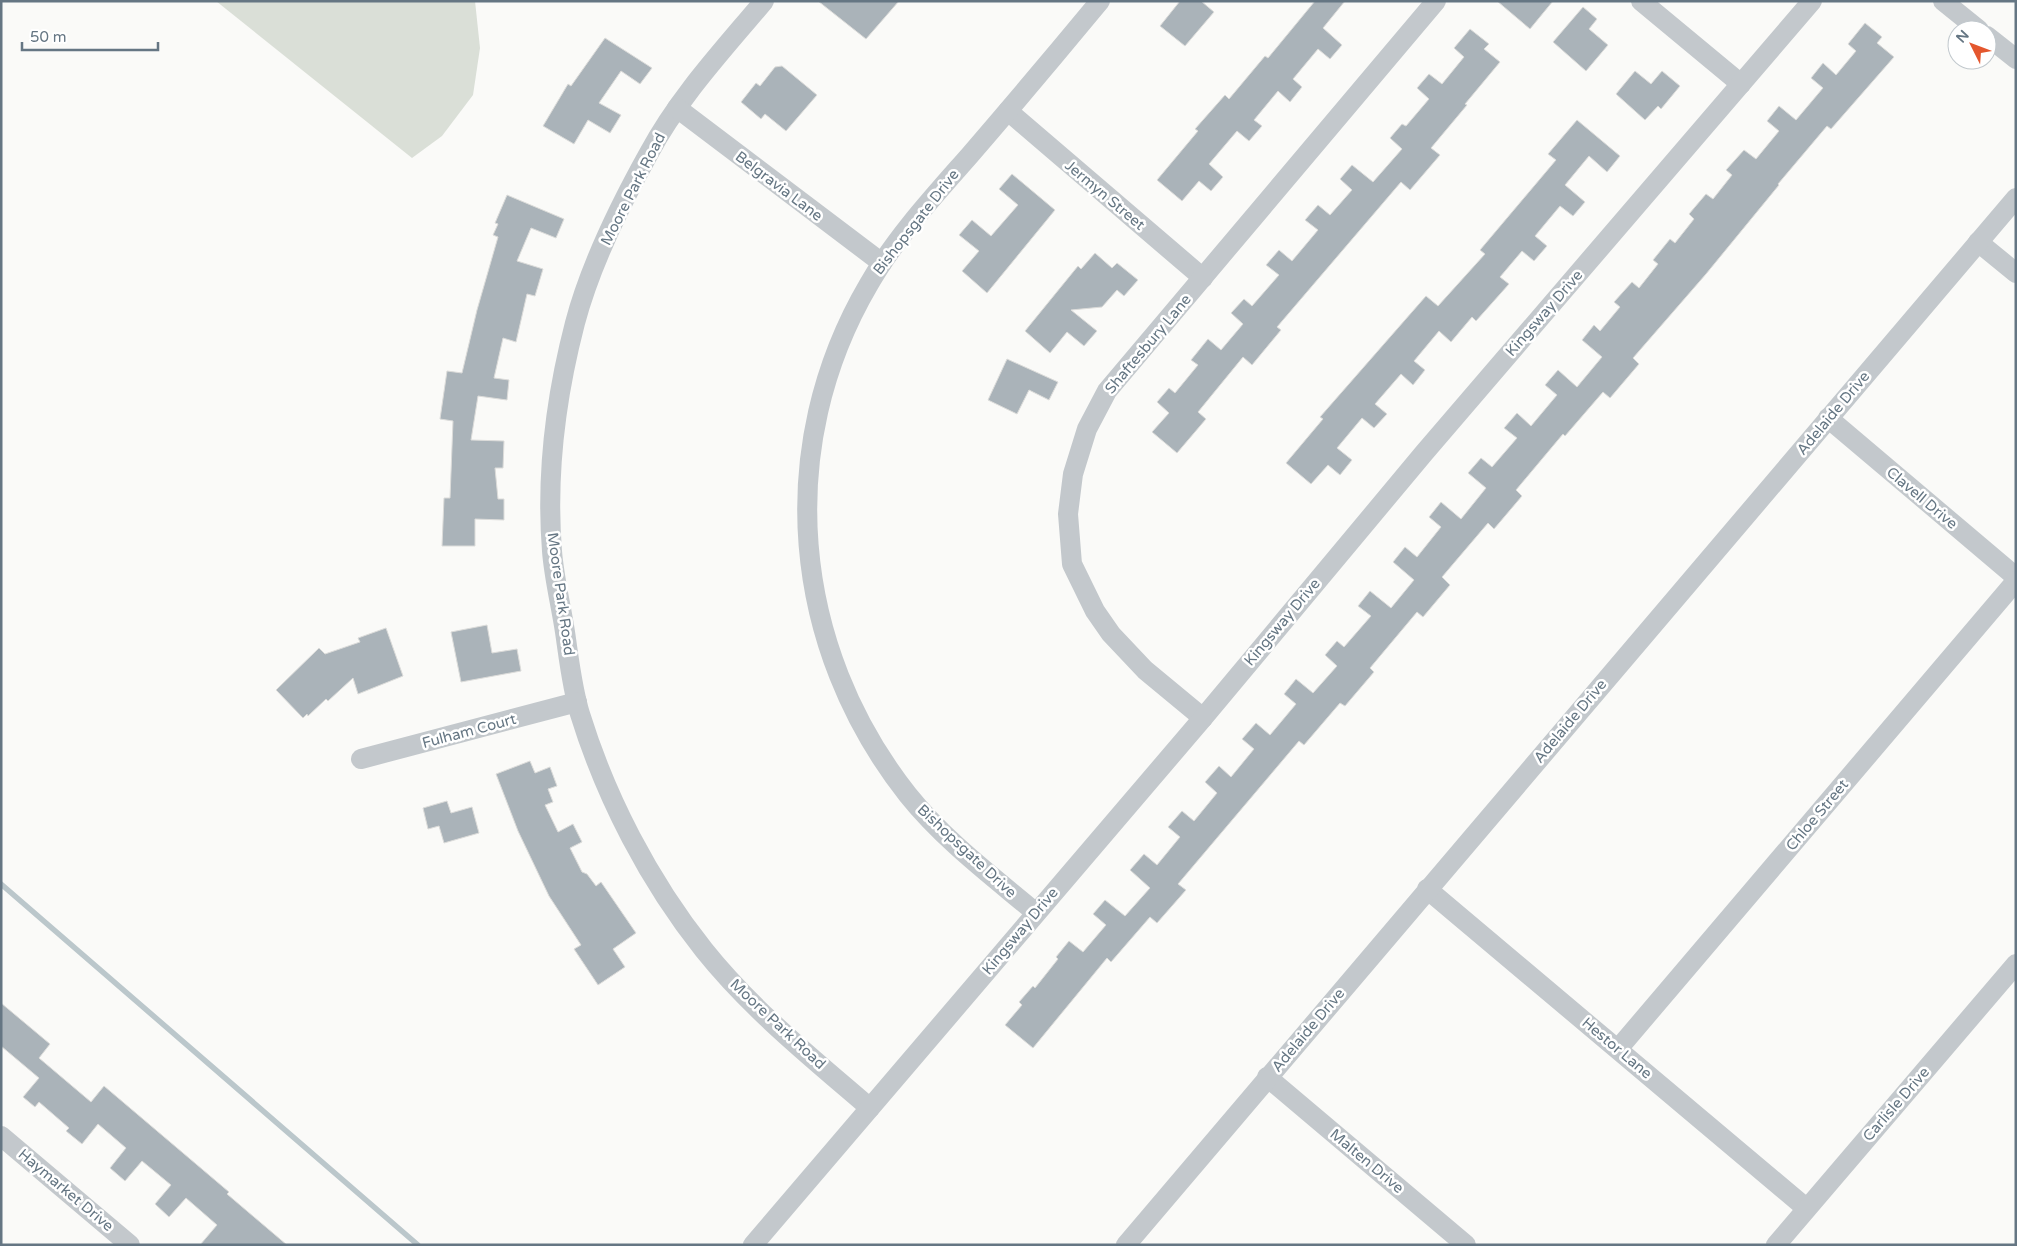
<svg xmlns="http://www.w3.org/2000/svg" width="2017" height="1246" viewBox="0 0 2017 1246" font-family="'Varela Round',sans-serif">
  <rect width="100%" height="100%" fill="#fafaf8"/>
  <path fill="#dadfd7" d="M216 1H475L480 48 473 95 442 136 412 158Z"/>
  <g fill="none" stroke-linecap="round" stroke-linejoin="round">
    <path stroke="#bbc7cb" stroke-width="5.5" d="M1 884 418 1245"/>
  </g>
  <g fill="#aab3b9" stroke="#dcdcda">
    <path d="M818 1H899L866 39Z"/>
    <path d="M1180 1H1201L1214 12 1185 46 1160 26Z"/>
    <path d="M1315 1H1345L1323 28 1342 45 1330 59 1318 49 1293 79 1302 87 1290 102 1278 91 1254 120 1262 126 1249 141 1237 131 1209 164 1223 177 1211 191 1199 181 1182 201 1157 180 1198 131 1195 129 1225 95 1229 99 1265 56 1268 58Z"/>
    <path d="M1497 1H1553L1530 29Z"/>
    <path d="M1583 7 1597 19 1589 29 1608 45 1586 71 1553 42Z"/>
    <path d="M1865 23 1882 37 1877 43 1894 57 1831 129 1827 126 1778 184 1779 185 1706 274 1633 358 1639 364 1610 398 1603 392 1565 436 1563 434 1516 490 1522 496 1494 529 1488 523 1442 577 1450 585 1423 617 1417 612 1370 668 1374 672 1345 706 1340 703 1304 745 1299 741 1178 884 1186 890 1157 923 1150 917 1111 962 1107 958 1033 1048 1005 1025 1022 1005 1019 1002 1033 986 1035 988 1058 959 1056 957 1069 941 1083 952 1106 925 1093 914 1105 900 1125 916 1150 888 1130 870 1144 854 1157 865 1180 837 1168 827 1182 811 1194 821 1217 793 1205 782 1219 766 1231 777 1254 749 1242 739 1256 723 1270 735 1296 704 1284 694 1296 679 1313 693 1337 666 1325 655 1337 641 1344 647 1371 616 1358 606 1370 591 1391 608 1414 580 1393 562 1405 547 1417 557 1441 527 1429 517 1441 502 1461 519 1486 488 1468 473 1481 458 1492 467 1517 438 1504 428 1517 413 1531 426 1557 395 1545 385 1558 370 1577 387 1602 357 1582 340 1594 325 1600 331 1620 307 1614 302 1632 282 1639 288 1658 264 1653 260 1670 239 1675 243 1694 219 1689 214 1706 194 1713 199 1732 175 1726 170 1744 150 1756 159 1779 131 1767 121 1779 106 1796 120 1823 88 1811 78 1823 63 1836 75 1856 51 1848 44Z"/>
    <path d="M1470 29 1489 44 1484 49 1500 62 1465 104 1467 105 1431 148 1440 155 1410 190 1401 182 1277 327 1281 330 1252 365 1243 357 1198 412 1206 419 1177 453 1152 432 1169 413 1157 402 1169 388 1175 393 1198 365 1191 360 1208 339 1221 350 1243 324 1231 313 1244 299 1252 306 1279 275 1266 265 1279 250 1292 261 1318 230 1305 220 1318 205 1330 215 1352 190 1340 179 1352 165 1373 182 1402 149 1390 138 1402 124 1406 126 1429 99 1417 88 1429 74 1442 84 1464 57 1454 48Z"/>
    <path d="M605 38 652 68 640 84 621 71 599 103 621 115 610 133 588 120 574 144 543 126 568 84 571 86Z"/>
    <path d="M782 66 817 95 786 131 765 114 761 119 741 102 756 83 760 86 775 67Z"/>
    <path d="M1635 71 1651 84 1662 71 1680 86 1661 109 1658 106 1645 120 1616 94Z"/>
    <path d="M1577 120 1620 156 1607 172 1589 156 1565 185 1585 202 1573 216 1560 206 1535 236 1547 246 1534 261 1522 251 1500 277 1509 284 1476 321 1472 317 1451 342 1439 331 1414 361 1425 370 1413 385 1401 374 1375 404 1387 414 1374 428 1362 418 1337 448 1352 460 1340 475 1328 465 1311 484 1286 463 1323 419 1320 417 1426 296 1438 306 1485 254 1480 250 1556 160 1548 154Z"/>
    <path d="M1012 174 1055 210 987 293 962 271 979 251 959 235 972 220 991 236 1018 205 999 189Z"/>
    <path d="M507 195 564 219 556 238 531 228 517 261 543 269 535 296 527 294 516 342 503 338 494 378 509 380 507 400 478 396 471 440 504 441 503 468H495L498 499H504V520L475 519V546H442L444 498H450L453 421 440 419 447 371 462 373 477 310 498 237 493 235 498 224 495 223Z"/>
    <path d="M1095 253 1112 268 1117 263 1138 280 1124 296 1117 290 1102 307 1071 310 1097 331 1084 346 1067 332 1050 353 1025 331 1078 266 1081 269Z"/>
    <path d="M1007 359 1058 382 1049 400 1029 390 1017 414 988 400Z"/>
    <path d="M487 625 492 653 517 649 521 671 461 682 451 632Z"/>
    <path d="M386 628 403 676 358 694 353 678 328 701 326 699 308 716 307 714 303 718 276 690 319 648 325 654 360 642 358 638Z"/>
    <path d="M530 761 535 773 550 767 557 786 548 789 553 802 545 805 558 832 573 824 582 842 570 848 582 872 587 874 596 886 601 882 636 933 613 949 625 967 598 985 574 949 581 945 549 896 518 831 496 774Z"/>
    <path d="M447 801 451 813 472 807 479 833 444 843 439 826 428 829 423 808Z"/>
    <path d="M1 1003 50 1044 39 1058 91 1102 104 1086 229 1192 227 1194 287 1245H200L217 1225 186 1198 169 1217 155 1204 171 1185 142 1161 125 1181 110 1168 126 1148 98 1124 82 1144 66 1131 69 1128 39 1102 35 1107 23 1097 39 1078 1 1046Z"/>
  </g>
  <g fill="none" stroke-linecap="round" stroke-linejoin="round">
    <g stroke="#c3c8cc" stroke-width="20">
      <path d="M764 1C723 50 679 97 649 153 620 205 590 266 575 323 556 396 546 475 552 551 554 578 561 605 565 632 569 659 572 688 580 714 606 798 649 881 704 950 752 1010 812 1058 870 1108"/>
      <path d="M1641 1 1741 84"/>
      <path d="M1943 1 1979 30"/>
      <path d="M1987 36 2016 59"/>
      <path d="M677 108 882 263"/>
      <path d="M1008 111 1203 278"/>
      <path d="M1978 242 2016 273"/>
      <path d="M1828 418 2016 577"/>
      <path d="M1203 718 1145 670 1111 634 1095 611 1072 564 1068 514 1073 474 1087 429 1107 391 1436 1"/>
      <path d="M361 759 577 702"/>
      <path d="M1427 889 1806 1208"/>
      <path d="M1036 913C992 876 944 840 908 795 791 647 773 447 869 284 896 237 934 196 970 155 1014 104 1057 53 1100 1"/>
      <path d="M1618 1049 2016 581"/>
      <path d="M1267 1077 1466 1245"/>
      <path d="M1 1136 130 1245"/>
      <path d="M753 1245 1203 718 1424 453 1812 1"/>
      <path d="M1126 1245 2016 198"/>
      <path d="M1776 1245 2016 964"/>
    </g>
  </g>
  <g text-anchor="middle" stroke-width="5" stroke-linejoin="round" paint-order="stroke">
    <g font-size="15" fill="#657683" stroke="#fff">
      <text transform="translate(779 186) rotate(37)" y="5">Belgravia Lane</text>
      <text transform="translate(633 189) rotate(-63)" y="5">Moore Park Road</text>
      <text transform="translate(1105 195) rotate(40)" y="5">Jermyn Street</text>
      <text transform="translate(916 222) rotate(-52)" y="5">Bishopsgate Drive</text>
      <text transform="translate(1544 313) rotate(-49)" y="5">Kingsway Drive</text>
      <text transform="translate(1148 344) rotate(-50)" y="5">Shaftesbury Lane</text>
      <text transform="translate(1833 413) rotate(-50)" y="5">Adelaide Drive</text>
      <text transform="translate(1922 498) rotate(40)" y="5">Clavell Drive</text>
      <text transform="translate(561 594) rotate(82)" y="5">Moore Park Road</text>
      <text transform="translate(1282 622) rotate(-50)" y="5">Kingsway Drive</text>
      <text transform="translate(1570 721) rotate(-50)" y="5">Adelaide Drive</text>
      <text transform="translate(469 731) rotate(-15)" y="5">Fulham Court</text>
      <text transform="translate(1817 815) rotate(-50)" y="5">Chloe Street</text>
      <text transform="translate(967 851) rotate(43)" y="5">Bishopsgate Drive</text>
      <text transform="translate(1020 931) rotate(-50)" y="5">Kingsway Drive</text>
      <text transform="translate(778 1024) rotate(43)" y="5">Moore Park Road</text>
      <text transform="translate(1308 1030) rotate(-50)" y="5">Adelaide Drive</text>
      <text transform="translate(1617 1048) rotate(40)" y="5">Hestor Lane</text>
      <text transform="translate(1896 1104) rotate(-49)" y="5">Carlisle Drive</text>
      <text transform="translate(1367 1161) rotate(40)" y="5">Malten Drive</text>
      <text transform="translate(66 1190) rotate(40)" y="5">Haymarket Drive</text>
    </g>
  </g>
  <rect width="2017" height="1246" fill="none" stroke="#657683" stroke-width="5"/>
  <g transform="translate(1972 45) rotate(312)"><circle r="24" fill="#ffffff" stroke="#c1c8cd"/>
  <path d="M0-4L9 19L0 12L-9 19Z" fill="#e4572e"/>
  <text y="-8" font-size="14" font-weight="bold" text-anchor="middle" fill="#657683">N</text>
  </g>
  <path d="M22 42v8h136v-8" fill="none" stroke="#657683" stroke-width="2.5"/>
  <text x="30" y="42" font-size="15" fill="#657683" stroke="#ffffff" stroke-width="4" paint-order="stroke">50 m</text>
</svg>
